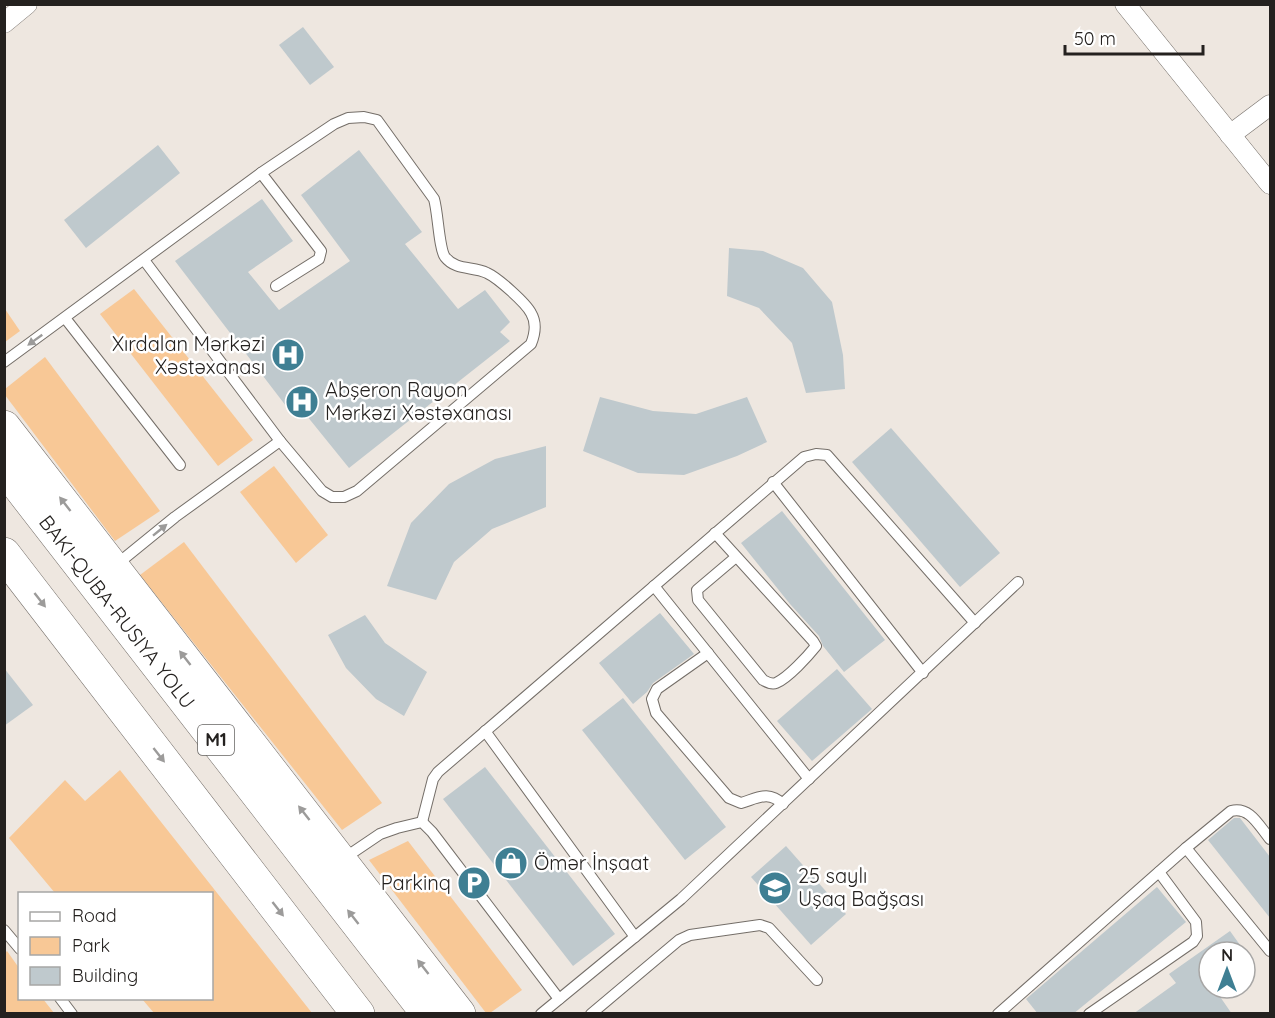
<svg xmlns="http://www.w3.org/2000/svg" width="1275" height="1018" viewBox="0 0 1275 1018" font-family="Quicksand,sans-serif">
  <rect width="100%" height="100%" fill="#eee7e0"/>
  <g fill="#f8c896">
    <path d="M134 289 253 440 218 466 100 314Z"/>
    <path d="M5 309 20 331 5 342H4Z"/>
    <path d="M45 357 160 511 115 541 5 395V389Z"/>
    <path d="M274 466 328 535 296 563 240 492Z"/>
    <path d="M184 542 382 803 342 830 140 575Z"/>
    <path d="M120 770 312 1013H154L142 999 212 998V894L55 893 9 838 65 780 85 801Z"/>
    <path d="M408 841 522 990 490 1013H486L369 860Z"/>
    <path d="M7 951 19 968 20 998 43 999 54 1013H5L4 954Z"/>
  </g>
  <g fill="#bfc9cd">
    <path d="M303 27 334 67 310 85 279 45Z"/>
    <path d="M158 145 180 173 86 248 64 220Z"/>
    <path d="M359 150 422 232 405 244 458 309 485 290 510 322 500 332 510 341 349 468 294 400 286 406 175 261 262 199 293 241 248 272 279 310 350 261 301 195Z"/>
    <path d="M729 248 763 251 803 268 832 302 843 355 845 389 806 393 792 343 759 308 727 296Z"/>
    <path d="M600 397 653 411 696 414 747 397 767 442 737 456 684 475 638 473 583 451Z"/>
    <path d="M891 428 1000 553 960 587 852 462Z"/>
    <path d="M546 446V507L492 529 454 562 436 600 387 586 411 523 449 484 495 459Z"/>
    <path d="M782 511 885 640 844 672 823 646 819 636 790 604 741 543Z"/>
    <path d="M660 613 694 654 653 683 647 692 633 704 599 663Z"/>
    <path d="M365 615 385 643 427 672 404 716 376 699 346 668 328 635Z"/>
    <path d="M4 668 33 705 4 726Z"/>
    <path d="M837 669 872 709 812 761 777 721Z"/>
    <path d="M623 698 726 827 685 860 582 730Z"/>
    <path d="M485 767 615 934 573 966 443 799Z"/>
    <path d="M1234 818H1240L1270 857V918L1208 840Z"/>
    <path d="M786 846 846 914 811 945 751 877Z"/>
    <path d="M1157 887 1186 922 1073 1014H1038L1026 999Z"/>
    <path d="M1230 931 1245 952H1209V988H1214L1232 1014H1133L1176 983 1169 974Z"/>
  </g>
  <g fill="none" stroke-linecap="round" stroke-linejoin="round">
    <defs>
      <g id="service">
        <path d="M261 173 321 251 319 259 276 286"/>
        <path d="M65 318 180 465"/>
        <path d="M4 362 261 173 334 124 348 118 364 117 377 120 434 199C438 212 439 249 445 257 456 271 473 266 487 273 498 278 526 303 531 313 537 323 535 334 531 344L357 491 344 497H332L322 491 280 441 144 260"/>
        <path d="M773 482 923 673"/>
        <path d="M715 533 813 641 816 646C808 656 788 678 776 683 771 685 767 682 763 680L698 600 697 590 736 557"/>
        <path d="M116 565 175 517 280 441"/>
        <path d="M654 586 809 779"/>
        <path d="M708 653 657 689 652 699 656 713 729 798 741 803C758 798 768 790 783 804"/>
        <path d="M485 731 635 937"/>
        <path d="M422 822 433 779 438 772 804 457 816 454 827 455 975 623"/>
        <path d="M1186 848 1270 951"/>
        <path d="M343 859 380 834 397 828 422 822 432 832 559 999"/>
        <path d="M4 930 20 949"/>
        <path d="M60 998 72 1014"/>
        <path d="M541 1014 681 899 1018 582"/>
        <path d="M591 1014 679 940 690 935 760 925 769 928 817 980"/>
        <path d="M998 1014 1186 848 1231 811C1250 806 1259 826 1270 839"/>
        <path d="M1089 1014 1193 942 1197 936 1196 922 1159 872"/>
      </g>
      <g id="minor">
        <path d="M1125 4 1270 184"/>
        <path d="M4 23 27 4"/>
        <path d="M1230 135 1270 105"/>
      </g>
      <g id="trunk">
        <path d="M4 427 459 1014"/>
        <path d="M4 467 428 1014"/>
        <path d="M4 554 358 1014"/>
      </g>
    </defs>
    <use href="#service" stroke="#746e68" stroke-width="12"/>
    <use href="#minor" stroke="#746e68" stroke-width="21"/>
    <use href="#trunk" stroke="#746e68" stroke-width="34"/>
    <use href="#service" stroke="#fff" stroke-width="10"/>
    <use href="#minor" stroke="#fff" stroke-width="20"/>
    <use href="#trunk" stroke="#fff" stroke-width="33"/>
  </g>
  <defs><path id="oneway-solid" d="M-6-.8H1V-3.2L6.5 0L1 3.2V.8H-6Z" transform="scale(1.5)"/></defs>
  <g fill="#9c9b9a">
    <use href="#oneway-solid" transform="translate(35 340) rotate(144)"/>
    <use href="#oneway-solid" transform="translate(65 504) rotate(-128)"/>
    <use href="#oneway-solid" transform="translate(160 530) rotate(-39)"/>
    <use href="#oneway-solid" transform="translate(40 600) rotate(52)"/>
    <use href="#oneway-solid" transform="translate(185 658) rotate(-128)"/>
    <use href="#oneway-solid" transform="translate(159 755) rotate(52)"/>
    <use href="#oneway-solid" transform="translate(304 813) rotate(-128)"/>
    <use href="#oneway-solid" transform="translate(278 909) rotate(52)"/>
    <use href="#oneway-solid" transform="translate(353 917) rotate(-128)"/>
    <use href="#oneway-solid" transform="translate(423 967) rotate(-128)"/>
  </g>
  <defs>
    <symbol id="hospital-disc" viewBox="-11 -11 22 22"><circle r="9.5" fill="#3f7f93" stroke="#fff"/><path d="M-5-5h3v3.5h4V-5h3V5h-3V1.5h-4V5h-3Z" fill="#fff"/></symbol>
    <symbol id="shop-disc" viewBox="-11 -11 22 22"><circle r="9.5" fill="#3f7f93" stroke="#fff"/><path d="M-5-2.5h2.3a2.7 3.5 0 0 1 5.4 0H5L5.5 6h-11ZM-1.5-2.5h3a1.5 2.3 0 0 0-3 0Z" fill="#fff"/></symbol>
    <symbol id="parking-disc" viewBox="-11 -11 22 22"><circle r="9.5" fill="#3f7f93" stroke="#fff"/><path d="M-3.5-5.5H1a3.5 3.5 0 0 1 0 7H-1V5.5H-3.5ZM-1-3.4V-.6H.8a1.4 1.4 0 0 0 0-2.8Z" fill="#fff"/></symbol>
    <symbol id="school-disc" viewBox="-11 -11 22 22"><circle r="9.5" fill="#3f7f93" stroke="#fff"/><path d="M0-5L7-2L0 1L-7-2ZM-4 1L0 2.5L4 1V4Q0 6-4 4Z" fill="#fff"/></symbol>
  </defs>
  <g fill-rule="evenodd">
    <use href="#hospital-disc" x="269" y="336" width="38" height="38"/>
    <use href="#hospital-disc" x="283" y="383" width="38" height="38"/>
    <use href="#shop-disc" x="492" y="844" width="38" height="38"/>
    <use href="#parking-disc" x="455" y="864" width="38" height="38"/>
    <use href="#school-disc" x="756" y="869" width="38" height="38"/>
  </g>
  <g text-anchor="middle" stroke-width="5" stroke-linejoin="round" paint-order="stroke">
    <rect fill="#fff" stroke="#666462" stroke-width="1.5" x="198" y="725" width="36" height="30" rx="4.5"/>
    <g font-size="18" font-weight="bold" fill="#24211f">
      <text x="216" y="746">M1</text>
    </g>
    <g font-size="20" fill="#24211f" stroke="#fff" text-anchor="start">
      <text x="265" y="351" text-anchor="end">Xırdalan Mərkəzi<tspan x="265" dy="23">Xəstəxanası</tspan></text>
      <text x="325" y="397">Abşeron Rayon<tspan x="325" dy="23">Mərkəzi Xəstəxanası</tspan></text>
      <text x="534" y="870">Ömər İnşaat</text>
      <text x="798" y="883">25 saylı<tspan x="798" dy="23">Uşaq Bağşası</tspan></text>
      <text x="451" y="890" text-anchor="end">Parkinq</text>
    </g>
    <g font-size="20" fill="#24211f" stroke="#fff">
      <text transform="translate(117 612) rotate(52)" y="7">BAKI-QUBA-RUSIYA YOLU</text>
    </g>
  </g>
  <rect width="1275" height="1018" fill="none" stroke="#24211f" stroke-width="12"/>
  <rect x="18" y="892" width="195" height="108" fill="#ffffff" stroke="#a7a6a5" stroke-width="1.5"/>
  <rect x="30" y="912" width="30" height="9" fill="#ffffff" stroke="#a7a6a5" stroke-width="1.5"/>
  <text x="72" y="922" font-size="18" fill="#24211f">Road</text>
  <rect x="30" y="937" width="30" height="18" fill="#f8c896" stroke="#a7a6a5" stroke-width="1.5"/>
  <text x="72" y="952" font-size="18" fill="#24211f">Park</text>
  <rect x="30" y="967" width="30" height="18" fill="#bfc9cd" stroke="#a7a6a5" stroke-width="1.5"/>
  <text x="72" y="982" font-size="18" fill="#24211f">Building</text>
  <g transform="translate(1227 970)"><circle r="28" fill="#ffffff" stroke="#a7a6a5" stroke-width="1.5"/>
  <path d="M0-4.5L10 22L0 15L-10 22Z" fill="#3f7f93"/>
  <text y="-9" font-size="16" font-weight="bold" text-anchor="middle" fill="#24211f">N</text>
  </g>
  <path d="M1065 45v9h138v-9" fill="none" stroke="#24211f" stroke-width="3"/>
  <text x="1074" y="45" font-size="18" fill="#24211f" stroke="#ffffff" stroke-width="4.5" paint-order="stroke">50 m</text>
</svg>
